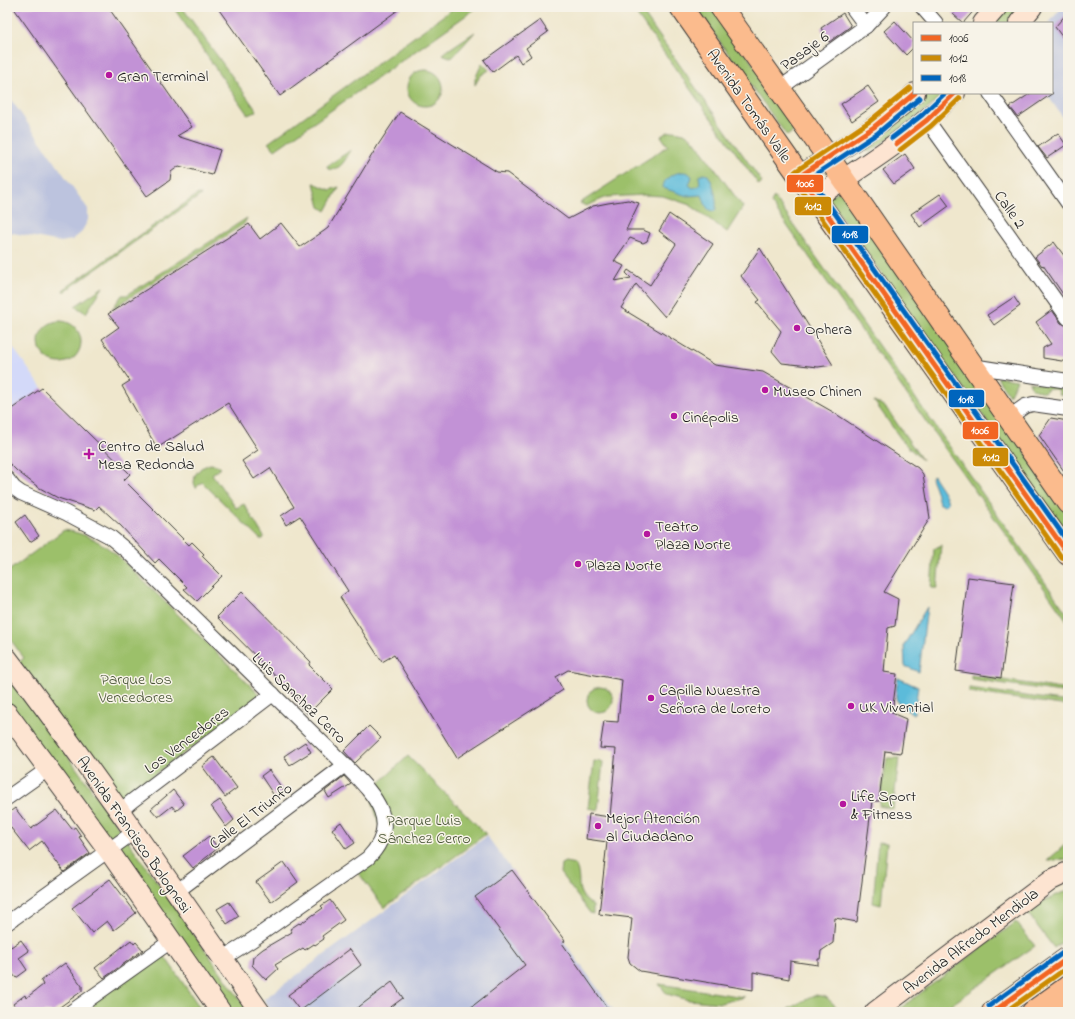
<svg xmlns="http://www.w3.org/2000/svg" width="1075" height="1019" viewBox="0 0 1075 1019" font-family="'Indie Flower',sans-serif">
  <rect width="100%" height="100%" fill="#f7f3e8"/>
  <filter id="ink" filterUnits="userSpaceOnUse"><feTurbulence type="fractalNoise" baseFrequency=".025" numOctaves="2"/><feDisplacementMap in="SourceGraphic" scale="8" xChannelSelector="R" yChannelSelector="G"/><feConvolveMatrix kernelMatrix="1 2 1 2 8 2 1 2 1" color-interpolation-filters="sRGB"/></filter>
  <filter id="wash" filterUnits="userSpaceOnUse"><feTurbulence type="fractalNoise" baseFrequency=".012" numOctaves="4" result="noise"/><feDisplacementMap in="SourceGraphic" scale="16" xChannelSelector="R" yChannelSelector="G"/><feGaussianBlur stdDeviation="0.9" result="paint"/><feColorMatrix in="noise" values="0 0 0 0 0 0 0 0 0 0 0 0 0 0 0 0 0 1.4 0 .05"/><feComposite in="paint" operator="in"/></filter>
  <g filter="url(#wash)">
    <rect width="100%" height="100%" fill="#efe7cd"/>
    <path fill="#d3d9f9" d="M7 339 42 388 7 412Z"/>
    <g fill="#bcc3de">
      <path d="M1062 7H1068V125L1046 93H1052V23H1049Z"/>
      <path d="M7 94 88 209V220L81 233 72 240 61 242 8 232 7 230Z"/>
      <path d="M487 836 615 1012H272L264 999Z"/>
    </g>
    <g fill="#9cc06a" stroke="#5c6e43">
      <path d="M173 7H182L257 111 248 115Z"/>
      <path d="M455 7H478L275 150 268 143Z"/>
      <path d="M631 7H639L762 182 759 185Z"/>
      <path d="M695 7H713L798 128 787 136Z"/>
      <path d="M1004 7H1021L1007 23H990Z"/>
      <path d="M475 32 452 58 442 54Z"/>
      <path d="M482 63 489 70 480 76 475 85V79Z"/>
      <circle cx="425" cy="88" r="18"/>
      <path d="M925 93H944L935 103 870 152 866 150 864 145Z"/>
      <path d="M674 131 684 133 693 139 743 207 727 232 690 205 663 196 644 195 607 197 586 206 580 203 668 146 661 136 668 132Z"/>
      <path d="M351 150C345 160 341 171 328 169L327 166Z"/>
      <path d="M314 183 330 190 339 187 326 211 320 207Z"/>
      <path d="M841 190 1068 512V535L828 198Z"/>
      <path d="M198 194 201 195 64 292 63 290Z"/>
      <path d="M774 197 1068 615V622L771 203Z"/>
      <path d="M247 218 244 224 112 309 122 295H127Z"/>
      <path d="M103 287 86 313 75 306Z"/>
      <circle cx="60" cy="342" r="21"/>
      <path d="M998 377 1017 380 1009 396 998 379Z"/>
      <path d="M1029 382 1068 388V396L1059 394V390L1049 388 1044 392 1032 389Z"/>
      <path d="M874 401 882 405 887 409 922 460 903 442Z"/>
      <path d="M210 464 217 465 221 468 212 474 236 508 244 504 264 537 263 539H260L202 482 196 488 194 483 195 475 201 468Z"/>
      <path d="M64 530C85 533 102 542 118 556L261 696 118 802 18 663 24 658 7 635V572Z"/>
      <path d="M941 545 937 588H931L934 549Z"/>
      <path d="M7 670 249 1012H232L7 703Z"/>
      <path d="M971 675 1068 690V693L971 679Z"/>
      <circle cx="600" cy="700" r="13"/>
      <path d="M969 688 1068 702V706L969 692Z"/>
      <path d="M408 756 486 834 384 908 355 868 382 836 370 792Z"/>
      <path d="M887 758H899L893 809 879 806Z"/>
      <path d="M594 761 603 762 598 810 588 808Z"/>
      <path d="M878 842 887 843 881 905 873 903Z"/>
      <path d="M1068 842V859L1047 861Z"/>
      <path d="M565 862 575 864C584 882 571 890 593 906V914L590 913 560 873 561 864Z"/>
      <path d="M1068 890V938L1054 948 1026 911 1035 905Z"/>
      <path d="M1016 922 1035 946 941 1012H895Z"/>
      <path d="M161 951 203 1012H75Z"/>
      <path d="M659 984 744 997 721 1003 689 1000 667 994Z"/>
      <path d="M816 995 826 997 841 1011 798 1012 788 1009 803 1001Z"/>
    </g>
    <g fill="#5cbbda" stroke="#3c6c7b">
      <path d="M682 172C687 172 690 173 692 177L689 185 693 188 700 185 699 176 703 174 708 175C714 184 717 199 716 209L715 211C705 212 705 201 702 195L687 196 663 188C663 178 674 173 682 172Z"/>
      <path d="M933 475C938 485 946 492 948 503L944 506 939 503 935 488 931 478Z"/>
      <path d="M927 607 919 672 905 666 904 645Z"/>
      <path d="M898 678 918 687 914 714C892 704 895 699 898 678Z"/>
    </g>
    <g id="blocks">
      <g fill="#c292d6">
        <path d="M13 7H108L192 127 177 136 220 150 212 175 179 166 171 172 170 180 147 196Z"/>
        <path d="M217 7H402L280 96Z"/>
        <path d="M960 7H977L963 23 953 14Z"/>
        <path d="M1068 12V45L1055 27Z"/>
        <path d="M843 13 851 26 829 42 821 28Z"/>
        <path d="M540 20 548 32 526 48 531 56 521 63 516 55 493 72 484 60Z"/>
        <path d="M895 21 914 42V47L906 55 884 31Z"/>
        <path d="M868 86 879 102 852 121 841 104Z"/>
        <path d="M1031 93H1053L1018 117 1010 107Z"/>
        <path d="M400 112 497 172 507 173 568 219 593 206 608 203 628 200 639 203 626 230H643L650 233 647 241 643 243 630 238 614 261 624 266 615 281 631 278 626 273 628 270 650 285 676 244 659 231 669 214 713 244 665 317 636 284 621 308 715 365 763 372 833 412 918 468 923 474 930 518 884 592 898 599 895 626 888 628 884 672 897 674 892 713 906 719 901 753 885 751 879 801H872L857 922 835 918 833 943 821 951 820 959H818V965L790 961 789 979 753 972V990L640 971 630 963 628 957 632 918 599 914 607 842 586 839 589 814 610 817 616 749 600 748 604 721 618 722 622 680 568 670 556 677 563 690 457 758 394 655 382 662 340 597 348 591 300 516 286 525 281 516 294 507 270 468 254 479 242 461 258 450 228 403 157 448 122 386 130 381 102 339 119 327 108 314 249 224 260 239 281 223 300 247 324 231 328 228 378 145Z"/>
        <path d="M1058 133 1066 145 1047 158 1038 147Z"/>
        <path d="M905 154 915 169 894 184 883 170Z"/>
        <path d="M940 194 949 206 920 227 911 214Z"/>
        <path d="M1054 242 1068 261V303L1066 301 1067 300 1043 265 1042 266 1035 257Z"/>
        <path d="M760 248 833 365 818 367 782 363 772 351 781 331 757 302 760 300 741 276Z"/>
        <path d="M1014 297 1020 306 994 325 987 315Z"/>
        <path d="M1052 310 1061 323 1068 326V362L1043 358V348L1051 344 1036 322Z"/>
        <path d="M42 388 130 474 124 480 189 545 192 542 204 554 202 556 222 576 197 601 184 589 187 587 159 559 155 563 121 526 99 506 95 510 58 498 38 487 17 471 7 461V412Z"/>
        <path d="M1051 418 1068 421V477L1039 435Z"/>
        <path d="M25 515 39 536 30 542 16 522Z"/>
        <path d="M968 577 1014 583 1001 678 956 671Z"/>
        <path d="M242 592 311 662 309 665 333 689 308 714 295 702 298 699 217 617Z"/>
        <path d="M369 726 381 738 355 763 344 751Z"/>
        <path d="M305 742 311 752 290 765 284 756Z"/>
        <path d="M214 757 237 788 225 797 202 766Z"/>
        <path d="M269 770 284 791 275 797 261 776Z"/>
        <path d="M344 776 351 784 329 798 325 791Z"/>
        <path d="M173 790 184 804 176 811 172 806 158 817 151 809Z"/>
        <path d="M220 800 234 820 226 827 211 806Z"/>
        <path d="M15 808 31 829 57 810 72 829 75 827 81 836 79 837 90 853 64 872 42 841 29 851 7 823V814Z"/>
        <path d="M341 822 355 843 346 849 332 829Z"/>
        <path d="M209 836 218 848 193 868 183 856Z"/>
        <path d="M284 862 298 882 271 902 256 882Z"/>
        <path d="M512 870 565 941 562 943 610 1012H465L525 965 475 897Z"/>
        <path d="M110 879 136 913 114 930 107 921 92 933 72 908Z"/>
        <path d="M330 900 344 920 322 936 324 939 315 945 314 944 305 950 303 948 275 965 278 969 266 980 252 965 253 957 263 949 292 932 290 929 299 923 300 924 323 908 321 906Z"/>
        <path d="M229 902 239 916 227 924 217 909Z"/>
        <path d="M21 940 29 951 19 958 27 970 16 978 7 967V941L11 947Z"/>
        <path d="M131 940 134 944 136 942 143 950 104 978 95 968Z"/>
        <path d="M350 949 361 965 300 1011 288 995Z"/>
        <path d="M65 963 82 986V991L53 1012H19L13 1004 25 995 26 998 43 985 41 981Z"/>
        <path d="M392 982 403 998 384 1012H352Z"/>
      </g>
    </g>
  </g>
  <g filter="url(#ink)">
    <use href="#blocks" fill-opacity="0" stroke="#3c3a37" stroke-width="1"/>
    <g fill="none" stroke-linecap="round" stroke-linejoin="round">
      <defs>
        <g id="street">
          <path d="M852 7 866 26"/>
          <path d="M922 7 936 23"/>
          <path d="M779 89 866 26 884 7"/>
          <path d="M990 93 1068 203"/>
          <path d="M927 120 1068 318"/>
          <path d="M972 366 1068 381"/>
          <path d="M1008 418 1025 406 1033 404 1068 409"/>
          <path d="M7 479 14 488 21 493 66 513 109 536 127 551 345 765C371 792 404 821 368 858L252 940 222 959"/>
          <path d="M7 798 48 769"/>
          <path d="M119 812 132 801 273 694"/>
          <path d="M176 892 345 765"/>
          <path d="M7 923 134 832"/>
          <path d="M71 1012 171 941"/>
        </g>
        <g id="secondary">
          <path d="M983 23 997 7"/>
          <path d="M1019 23 1032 7"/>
          <path d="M800 176C839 150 881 126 915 93"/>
          <path d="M815 198C864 166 914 135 955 93"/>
          <path d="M7 658C95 773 177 893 260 1012"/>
          <path d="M7 713 109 851 221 1012"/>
          <path d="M875 1012 1051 880 1068 872"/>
        </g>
        <g id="primary">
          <path d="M681 7 815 198 1068 554"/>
          <path d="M721 7 828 157 1068 503"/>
          <path d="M993 1012 1068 958"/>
        </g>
        <g id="highway">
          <path d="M1033 1012 1068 987"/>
          <path d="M1066 1012 1068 1010"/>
        </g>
      </defs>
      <use href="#street" stroke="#3c3a37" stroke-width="16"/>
      <use href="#secondary" stroke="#3c3a37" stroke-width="22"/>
      <use href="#primary" stroke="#3c3a37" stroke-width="24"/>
      <use href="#highway" stroke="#3c3a37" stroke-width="24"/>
      <use href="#street" stroke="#fff" stroke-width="14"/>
      <use href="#secondary" stroke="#fde4d1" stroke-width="20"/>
      <use href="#primary" stroke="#fbbb8d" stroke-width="22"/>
      <use href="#highway" stroke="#fbbb8d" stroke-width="22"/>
      <defs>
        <g id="bus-1">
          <path d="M915 93 874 127 800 176 1068 554"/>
          <path d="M896 144 927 120 955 93"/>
          <path d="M993 1012 1068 958"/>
        </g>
        <g id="bus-2">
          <path d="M910 88 870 121 796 171 793 174V178L1062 558"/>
          <path d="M900 150 931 126 960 98"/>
          <path d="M1005 1012 1068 967"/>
        </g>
        <g id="bus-3">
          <path d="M920 98 878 133 810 178 1068 542"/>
          <path d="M892 138 922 115 945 93"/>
          <path d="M989 1006 1064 952"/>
        </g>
      </defs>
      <use href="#bus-1" stroke="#f7f3e8" stroke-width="8"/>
      <use href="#bus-2" stroke="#f7f3e8" stroke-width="8"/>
      <use href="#bus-3" stroke="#f7f3e8" stroke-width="8"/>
      <use href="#bus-1" stroke="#f26522" stroke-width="5"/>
      <use href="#bus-2" stroke="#cb8a06" stroke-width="5"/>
      <use href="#bus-3" stroke="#0065bd" stroke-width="5"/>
    </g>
  </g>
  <g fill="#b5179e" stroke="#f7f3e8" stroke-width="1.5">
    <circle cx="109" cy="75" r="4"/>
    <circle cx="797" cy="328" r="4"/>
    <circle cx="765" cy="390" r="4"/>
    <circle cx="674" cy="416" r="4"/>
    <path d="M87 448h4v4h4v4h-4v4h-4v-4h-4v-4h4z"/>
    <circle cx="647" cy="534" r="4"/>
    <circle cx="578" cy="564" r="4"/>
    <circle cx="651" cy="698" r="4"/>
    <circle cx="851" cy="706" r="4"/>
    <circle cx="843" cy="804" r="4"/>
    <circle cx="598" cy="826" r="4"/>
  </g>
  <g text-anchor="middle" stroke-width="3" stroke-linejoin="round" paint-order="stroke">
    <g font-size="16" fill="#1c1c1c" stroke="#f7f3e8">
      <text transform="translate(804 50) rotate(-36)" y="6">Pasaje 6</text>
      <text transform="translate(750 105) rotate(55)" y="6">Avenida Tomás Valle</text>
      <text transform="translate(1011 209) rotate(55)" y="6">Calle 2</text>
      <text transform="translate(300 697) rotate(44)" y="6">Luis Sanchez Cerro</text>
      <text transform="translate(186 739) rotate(-37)" y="6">Los Vencedores</text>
      <text transform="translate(250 815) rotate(-37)" y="6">Calle El Triunfo</text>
      <text transform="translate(135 834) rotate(55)" y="6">Avenida Francisco Bolognesi</text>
      <text transform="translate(970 940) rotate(-37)" y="6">Avenida Alfredo Mendiola</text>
    </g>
    <g font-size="16" fill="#1c1c1c" stroke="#f7f3e8" text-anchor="start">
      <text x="117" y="81">Gran Terminal</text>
      <text x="805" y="334">Ophera</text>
      <text x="773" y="396">Museo Chinen</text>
      <text x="682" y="422">Cinépolis</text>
      <text x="98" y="451">Centro de Salud<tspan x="98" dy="18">Mesa Redonda</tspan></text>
      <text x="655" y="531">Teatro<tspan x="655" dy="18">Plaza Norte</tspan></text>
      <text x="586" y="570">Plaza Norte</text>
      <text x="659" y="695">Capilla Nuestra<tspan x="659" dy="18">Señora de Loreto</tspan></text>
      <text x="859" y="712">UK Vivential</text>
      <text x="851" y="801">Life Sport<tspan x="851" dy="18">&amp; Fitness</tspan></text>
      <text x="606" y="823">Mejor Atención<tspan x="606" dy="18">al Ciudadano</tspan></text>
    </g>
    <g font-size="16" fill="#495537" stroke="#f7f3e8">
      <text x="136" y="684">Parque Los<tspan x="136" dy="18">Vencedores</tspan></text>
      <text x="424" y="825">Parque Luis<tspan x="424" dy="18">Sánchez Cerro</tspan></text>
    </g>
  </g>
  <g stroke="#f7f3e8" stroke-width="1.5">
    <rect x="786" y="174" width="38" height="19" rx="4" fill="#f26522"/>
    <rect x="794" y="196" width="38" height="20" rx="4" fill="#cb8a06"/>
    <rect x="831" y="225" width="38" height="19" rx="4" fill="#0065bd"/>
    <rect x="948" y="389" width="37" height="19" rx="4" fill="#0065bd"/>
    <rect x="962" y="421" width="37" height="19" rx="4" fill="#f26522"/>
    <rect x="972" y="447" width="37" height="20" rx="4" fill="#cb8a06"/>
  </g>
  <g font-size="11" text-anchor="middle" font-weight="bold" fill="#fff">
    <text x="805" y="187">1006</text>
    <text x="813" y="210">1012</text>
    <text x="850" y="238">1018</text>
    <text x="966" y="403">1018</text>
    <text x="980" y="434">1006</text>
    <text x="991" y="461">1012</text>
  </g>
  <rect width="1075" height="1019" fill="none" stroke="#f7f3e8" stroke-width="24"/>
  <rect x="913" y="22" width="140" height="72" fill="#f7f3e8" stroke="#9f9d96"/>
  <rect x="921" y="35" width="20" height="6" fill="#f26522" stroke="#9f9d96"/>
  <text x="949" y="42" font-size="12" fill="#1c1c1c">1006</text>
  <rect x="921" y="55" width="20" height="6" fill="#cb8a06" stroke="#9f9d96"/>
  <text x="949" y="62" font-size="12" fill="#1c1c1c">1012</text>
  <rect x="921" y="75" width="20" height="6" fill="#0065bd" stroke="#9f9d96"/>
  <text x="949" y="82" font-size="12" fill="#1c1c1c">1018</text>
</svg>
